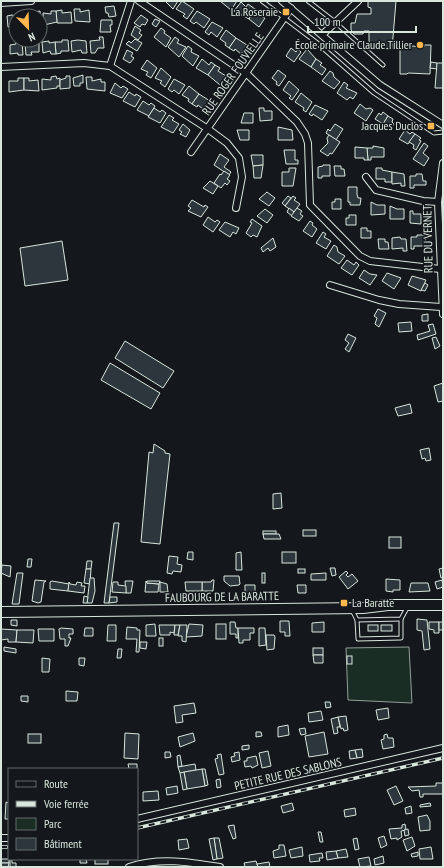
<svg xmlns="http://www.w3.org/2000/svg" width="444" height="868" viewBox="0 0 444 868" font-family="'PT Sans Narrow',sans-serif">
  <rect width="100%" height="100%" fill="#14181c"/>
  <path fill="#1a2d24" stroke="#939e99" d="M409 647 412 703 348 700 346 648Z"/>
  <g fill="#2c363c" stroke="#d8e6dc">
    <path d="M165 1H178L173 9Z"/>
    <path d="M182 1 194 9 187 19 183 16 185 14 176 9Z"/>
    <path d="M220 1H237L231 10Z"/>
    <path d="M368 1H396L392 49 378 48V45H371L369 41V31H364L363 34H354L351 30V23H355L357 14H371V8L368 7Z"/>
    <path d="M241 2 246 7 248 4 255 9 249 19 234 11Z"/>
    <path d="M114 6 116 16 109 17 108 13H106L105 7Z"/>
    <path d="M74 9H80V12L89 10 90 22 75 21Z"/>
    <path d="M255 9 260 12 258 15 265 18 259 27 249 19Z"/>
    <path d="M62 10V13L71 12 72 23H57L56 11Z"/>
    <path d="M40 11 41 23 40 16H24L34 15V12Z"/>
    <path d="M51 11H56L57 22 44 25 43 13 51 14Z"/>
    <path d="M197 11 210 19 204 28 196 22 194 24 190 21Z"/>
    <path d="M12 15 16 16V25L8 27 7 16Z"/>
    <path d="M141 15 148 20 145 25 142 24 140 27 134 23Z"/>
    <path d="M155 19 160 21 156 27 152 24Z"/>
    <path d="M101 20H112V25H110L111 32H100Z"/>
    <path d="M212 22 223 28 217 37 211 32 209 35 205 32Z"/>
    <path d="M135 26 141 30 139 33 142 35 138 40 131 35Z"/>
    <path d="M161 28 165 31 164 33 171 38 166 47 154 37Z"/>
    <path d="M226 30 236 38 229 48 225 45 226 43 220 39Z"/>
    <path d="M99 37H103L104 48H98L95 53H91L90 41 100 40Z"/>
    <path d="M175 37 179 40 177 43 186 47 179 57 168 47Z"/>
    <path d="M236 38 247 45 241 54 235 49 234 51 229 48Z"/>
    <path d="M135 39 142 43 137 51 126 44 129 41 131 43Z"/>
    <path d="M62 40H68L69 51H61V53L56 54 55 42H62Z"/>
    <path d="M78 40 86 41 87 53H82L81 50 72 52 71 41Z"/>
    <path d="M32 41H39V52H31L32 55H26L25 43H32Z"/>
    <path d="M49 41V43L55 42 56 54H51L50 51 43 53 42 42Z"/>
    <path d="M16 42H22L23 55H18V53L10 54V45L16 44Z"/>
    <path d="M400 45 424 47V45H431L430 74 408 73 407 74H400Z"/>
    <path d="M188 46 192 49 191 52 199 56 193 66 182 56Z"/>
    <path d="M291 48 296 52 298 49 301 52 294 62 286 56Z"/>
    <path d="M307 49 316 59 311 67 299 59Z"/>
    <path d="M127 50 133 53 131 56 134 58 130 63 123 59Z"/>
    <path d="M202 59 209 65 211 62 215 65 208 75 196 68Z"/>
    <path d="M316 59 322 63 320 65 326 69 322 75 311 67Z"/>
    <path d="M147 60 157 68 151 78 146 75 148 72 141 69Z"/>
    <path d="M431 62 437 63V69L430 68Z"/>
    <path d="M437 63H443V88H435Z"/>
    <path d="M215 65 220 68 218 71 226 76 220 85 208 75Z"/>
    <path d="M161 68 171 77 165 87 160 83 162 81 155 78Z"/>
    <path d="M278 70 286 76 279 86 276 84 277 82 272 78Z"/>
    <path d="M330 71 333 73 334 77 340 82 334 89 322 81Z"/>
    <path d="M83 75V83H80V86H74L73 78Z"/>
    <path d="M56 76 57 79 60 78V86H57V88L42 90V79L51 80V77Z"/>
    <path d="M66 76H70V88L60 89V80L66 78Z"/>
    <path d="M86 77H92V81L101 79V82H105V91L87 89Z"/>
    <path d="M18 78H24V90L9 92V81H18Z"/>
    <path d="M24 78H29V81L38 80 39 91 24 90Z"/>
    <path d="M174 79 185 85 179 94 174 90 172 92 168 89Z"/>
    <path d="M289 81 299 90 292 100 289 98 291 96 283 90Z"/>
    <path d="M344 82 348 85 346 88 357 93 353 99 350 97 347 100 337 93Z"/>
    <path d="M115 83 121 88 123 86 128 89 122 98 110 93Z"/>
    <path d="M189 86 199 94 192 104 188 101 189 99 182 95Z"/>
    <path d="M129 92 135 96 136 94 141 97 135 107 123 101Z"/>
    <path d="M301 93 312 102 306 112 303 110 304 108 295 102Z"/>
    <path d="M199 94 210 101 204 110 198 105 197 107 192 104Z"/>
    <path d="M143 101 149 105 151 103 155 106 149 116 137 110Z"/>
    <path d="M360 104 366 109 370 108 373 110 366 121 354 113Z"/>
    <path d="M315 105 328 111 322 120 313 114 312 116 309 114Z"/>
    <path d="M154 108 160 112 162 110 166 113 160 123 148 117Z"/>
    <path d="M259 108H264V111H272V120L260 121Z"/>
    <path d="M383 112 388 116 383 124 375 119 379 113 381 115Z"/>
    <path d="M244 113H253V123H241Z"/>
    <path d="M169 115 174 118 172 120 179 124 173 133 161 127Z"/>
    <path d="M388 116 393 119 392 122 394 124 390 129 383 124Z"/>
    <path d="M183 124 190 130 186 137 180 134 182 132 179 130Z"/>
    <path d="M335 124 343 129 336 140 326 133 328 129 330 131Z"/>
    <path d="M278 127 292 130 293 140H278Z"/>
    <path d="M237 130H249V140H240Z"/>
    <path d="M405 130 410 134 412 132 415 134 408 144 399 139Z"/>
    <path d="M415 134 421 138 419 140 421 141 416 150 413 148 414 145 409 142Z"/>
    <path d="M329 135 340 142 332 154 330 153 328 156 320 151 328 143 327 138Z"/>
    <path d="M424 143 428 146 423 153 429 158 424 166 413 159Z"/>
    <path d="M373 146 384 148V157H371V160H368L367 148H373Z"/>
    <path d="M355 147 367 148 368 160H364V158H355Z"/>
    <path d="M284 150H295V160H298V164H286Z"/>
    <path d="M220 154 229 160 224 167 231 172 229 175 214 165Z"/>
    <path d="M251 155H263V165L253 166Z"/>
    <path d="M263 165 261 178H254L253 166Z"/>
    <path d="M323 165H330V176H322V178H318V167L323 166Z"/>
    <path d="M334 166H341V169H344L345 176H335Z"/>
    <path d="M289 168H296L293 186H282V172H289Z"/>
    <path d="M376 168H382V170L392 172V182H385V179H376Z"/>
    <path d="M224 171 230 175 227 179 230 181 227 185 225 183 221 188 214 183 220 174 221 175Z"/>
    <path d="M392 172 404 174 405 186H401V183L392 184Z"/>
    <path d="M416 174H422L423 181H426V185H414V188H410V176H416Z"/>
    <path d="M210 181 218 186 213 194 203 188Z"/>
    <path d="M348 187H357V194L358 198H361L360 205H350V202H348Z"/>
    <path d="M267 192 275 198 269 206 259 199Z"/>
    <path d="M288 196 291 198 285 206 282 203Z"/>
    <path d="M293 196 296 198 294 200 300 204 294 212 285 206Z"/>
    <path d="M335 199H341V209H332V202H335Z"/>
    <path d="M192 200 204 207 205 205 208 207 201 217 188 211 191 208 188 206Z"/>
    <path d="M371 202 377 205H385V214L371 215Z"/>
    <path d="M390 206 397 209H404V219H390Z"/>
    <path d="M289 208 294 212 292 216 287 212Z"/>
    <path d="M297 208 302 211 300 214 303 216 299 221 291 216Z"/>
    <path d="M265 209 273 215 267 223 257 216Z"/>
    <path d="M410 211H413V214H421V224L410 223Z"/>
    <path d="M349 215H356V225H346V218H349Z"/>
    <path d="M208 217 215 222 217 220 220 222 213 232 203 225Z"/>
    <path d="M252 219 262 226 257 237 253 235 251 237 246 233 252 223 250 222Z"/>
    <path d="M310 221 313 223 312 225 317 229 312 237 303 231Z"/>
    <path d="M225 222 239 228 236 234 233 232 230 237 219 230Z"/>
    <path d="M361 228H367V231H371V238H361Z"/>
    <path d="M323 232 326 234 324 237 331 241 326 249 316 243Z"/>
    <path d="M417 235H426L425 246H414V249H411V237H417Z"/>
    <path d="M400 237 401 239H406L407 251H403V248L392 249V238Z"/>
    <path d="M273 238 276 247 270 251 268 248 263 252 261 248Z"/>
    <path d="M378 239H385V242H388L389 249H379Z"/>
    <path d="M62 241 68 280 25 286 20 248Z"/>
    <path d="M334 245 337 247 338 252 345 256 339 264 327 256Z"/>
    <path d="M347 260 354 265 356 262 359 265 352 275 341 268Z"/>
    <path d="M364 270 370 274 377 275 370 285 359 278Z"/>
    <path d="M387 273 401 278 394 289 382 281Z"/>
    <path d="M412 276 426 280 421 291 408 285Z"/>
    <path d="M425 283 428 285 425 291 421 290Z"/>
    <path d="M378 309 386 313 379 327 375 324 377 318 374 316Z"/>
    <path d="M428 314V321H422V315Z"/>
    <path d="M411 322 412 331 399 332 398 323Z"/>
    <path d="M433 324 436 334 418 340 417 335 430 331 428 325Z"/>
    <path d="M348 334 356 338 349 352 345 349 349 343 345 340Z"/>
    <path d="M436 337 440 346 435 349 432 338Z"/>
    <path d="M125 341 174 371 163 388 115 358Z"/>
    <path d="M110 363 160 393 151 409 101 380Z"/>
    <path d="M443 383V401L438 402 434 386Z"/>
    <path d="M410 404 412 413 398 416 395 408Z"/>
    <path d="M154 444 165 451V453L170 454 160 544 141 542 149 452 153 453Z"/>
    <path d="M429 448 431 460 426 461 425 458 422 459 420 450Z"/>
    <path d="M281 493 282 508 273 509V494Z"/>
    <path d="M114 523H119L109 603H104Z"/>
    <rect x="303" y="530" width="13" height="6"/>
    <rect x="263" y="531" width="13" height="3"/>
    <path d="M263 534H279L281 539H264Z"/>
    <rect x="389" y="537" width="12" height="11"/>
    <path d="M188 552H193V560L187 559Z"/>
    <path d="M241 552 242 570H236V553Z"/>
    <rect x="282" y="552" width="14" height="11"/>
    <path d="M169 556 178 557 177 564 182 565 181 572 173 571 172 574 167 573Z"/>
    <path d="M28 559H32L31 567H27Z"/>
    <path d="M87 561H92L91 569H86Z"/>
    <path d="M2 565 11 566 10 577 1 573Z"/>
    <path d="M330 568H335L336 575 332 576Z"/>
    <path d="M443 568V577L441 578 439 569Z"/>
    <path d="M86 569H91L90 584 84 583Z"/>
    <rect x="298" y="569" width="7" height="4"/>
    <path d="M346 571 348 573 346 575 348 577 352 574 358 581 348 589 339 577Z"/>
    <path d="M17 573H23L19 604H12Z"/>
    <rect x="262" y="573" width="3" height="10"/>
    <path d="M326 573V580H311V574Z"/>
    <path d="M224 576H239L240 584 239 585 230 586 224 581Z"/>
    <path d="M90 578H94L95 591 92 603H87Z"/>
    <path d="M386 579 400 580V590H393V592L386 591Z"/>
    <path d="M35 580 46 581 44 582 41 602 38 603 32 601Z"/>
    <path d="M212 580H214L213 591H202V582H211Z"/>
    <path d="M442 580 443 587 437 589 435 582Z"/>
    <path d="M52 581 69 584 68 591 50 589V582Z"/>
    <path d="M125 581H133L131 593H126Z"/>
    <path d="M146 581 147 583 159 584 158 592H145Z"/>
    <path d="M147 581H160L159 584 147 583Z"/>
    <path d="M69 582 70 584 76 585 77 582 82 583 81 586H85L84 593 68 591Z"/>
    <path d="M113 582H118V585L126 586V593L112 592Z"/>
    <path d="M160 582 167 584 168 592H160Z"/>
    <path d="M185 582H202V591H186Z"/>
    <path d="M411 583H428L430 591 409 592Z"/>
    <path d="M245 585H255V593L245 594Z"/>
    <path d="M297 585H306V593H298Z"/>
    <path d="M84 596 88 597 87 603H83Z"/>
    <path d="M110 597H117V602L109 603Z"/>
    <path d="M417 619 427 620 430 649 424 650 422 631 417 630Z"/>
    <path d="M11 620H17V626L11 625Z"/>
    <path d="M280 621H289L290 636H285V632H280Z"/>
    <path d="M230 622H235L236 628H238V638H236V634H230Z"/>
    <path d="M324 622V632H312V623Z"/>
    <path d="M429 622H439V633H434V630L429 629Z"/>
    <rect x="439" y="622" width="4" height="8"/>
    <path d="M155 624 156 636H146V625Z"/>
    <path d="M189 624 203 625 202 636 186 637Z"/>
    <rect x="216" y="624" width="10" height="15"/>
    <path d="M108 625H116V641H107Z"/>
    <path d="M159 625H175L174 633 170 632V635H160Z"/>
    <path d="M175 625H180L178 635H174Z"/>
    <path d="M180 625H187L186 642 182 641V636H178Z"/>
    <rect x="368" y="625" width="10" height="6"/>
    <rect x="381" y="625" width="11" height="6"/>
    <path d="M127 627 137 628V630H140L139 652H136L137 639H126Z"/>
    <path d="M61 628 73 629V634H69V638H71L68 646H65V639H60L59 629Z"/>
    <path d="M85 628H93V636H84Z"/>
    <path d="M238 628H254V633H250V640H243V643H239Z"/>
    <path d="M259 628H265L266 645 259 646Z"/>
    <path d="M1 629 17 630 16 642H8V639L1 640Z"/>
    <path d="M38 629H54V641H39Z"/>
    <path d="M17 630H34L33 643 16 642Z"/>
    <path d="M266 635H274L275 637 274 649 267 650Z"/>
    <rect x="159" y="638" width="4" height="8"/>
    <path d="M140 642H147L146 649 140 648Z"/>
    <path d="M4 647 16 649V653L4 651Z"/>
    <rect x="313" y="648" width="10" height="7"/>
    <path d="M118 649H122L121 658H117Z"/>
    <path d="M313 655H323V663H314Z"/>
    <rect x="347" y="656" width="5" height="8"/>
    <path d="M42 658 50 659 49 672H42Z"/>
    <path d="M79 658H85L84 666 79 665Z"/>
    <path d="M66 691 78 692 77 701H66Z"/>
    <path d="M21 696H28V702L21 701Z"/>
    <path d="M325 702H330L331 707 326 708Z"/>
    <path d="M194 703 196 713 182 715 183 722 176 723 174 706Z"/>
    <path d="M388 708 389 718 378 720 376 710Z"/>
    <path d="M321 711 323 720 309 722 308 713Z"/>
    <path d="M346 716 348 730 344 731 343 728 341 729 338 717Z"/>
    <path d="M338 717 340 727H337L338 733 334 734 331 719Z"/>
    <path d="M288 725 289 735 278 737V727Z"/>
    <path d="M305 728 306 734 301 735 299 729Z"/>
    <path d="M256 732H261L262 736 256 737Z"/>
    <path d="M324 732 328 754 309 757 305 736Z"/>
    <path d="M125 733 139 734 138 759 124 758Z"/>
    <path d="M193 733 195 741 180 747 178 737Z"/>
    <rect x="28" y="734" width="13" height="9"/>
    <path d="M387 734 388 738H393L394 747 383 749 381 740 384 739V735Z"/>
    <path d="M249 745V749L242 750V746Z"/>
    <path d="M362 749 363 757 357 758 355 750Z"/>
    <path d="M355 750 357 758 350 759 349 751Z"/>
    <path d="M268 751 271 766 262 768 259 753Z"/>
    <path d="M165 752H170L171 757 165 758Z"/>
    <path d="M239 752 240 760 232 762 231 757 235 756 234 753Z"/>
    <path d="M221 754 224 774 219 775 215 759 218 758 217 755Z"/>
    <path d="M180 755 182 766 178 767 177 756Z"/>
    <path d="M256 756 258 765 252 768 251 766 245 767 244 761H247V758Z"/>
    <path d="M128 764H137V774V769H129Z"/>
    <path d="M195 764 196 770 180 773 178 767Z"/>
    <path d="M202 769H205L208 785 205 786Z"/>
    <path d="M202 769 205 786 187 789 184 772Z"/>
    <path d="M184 772 187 789 183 790 180 773Z"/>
    <path d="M220 779 221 787 217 788 216 780Z"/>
    <path d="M436 783H443V794H423V797H420L419 790 412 791 408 787 436 786Z"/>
    <path d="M177 786 178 793 167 795 166 788Z"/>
    <path d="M396 786 403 801 394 805 387 790Z"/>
    <path d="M158 791 159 800 143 801V792Z"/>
    <path d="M6 802 9 803V819H5Z"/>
    <path d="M292 803 294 810 283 813 281 806Z"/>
    <path d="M430 803 431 806 420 807V805Z"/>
    <path d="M411 806 412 813 406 814 405 808Z"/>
    <path d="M355 808 356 815 345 817 344 810Z"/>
    <path d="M427 815 430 821V830L420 831 418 817Z"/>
    <path d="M234 825 236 838 233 839 228 826Z"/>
    <path d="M402 825 405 824 406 830 401 831 402 837 397 840V838L391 839 389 829 402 828Z"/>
    <path d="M408 829 409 835 405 836 404 830Z"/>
    <path d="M318 832H321L323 842H320Z"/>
    <path d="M384 836 387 845 381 848 378 838Z"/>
    <path d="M412 837 415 846 407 851 403 840Z"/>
    <path d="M214 838H219L223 858 217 859Z"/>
    <path d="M214 838 217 859 213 860 209 839Z"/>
    <path d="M357 838 359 849 355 850 353 839Z"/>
    <path d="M187 839 189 848 179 850 178 840Z"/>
    <path d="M279 845H284L286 856 274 858 273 851 279 849Z"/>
    <path d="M302 847 303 856 291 858 289 850Z"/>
    <path d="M431 847 433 859H420L419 849Z"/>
    <path d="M346 849 348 857 338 858 336 851Z"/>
    <path d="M336 851 338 858 327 860 326 852Z"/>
    <path d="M418 852V856L412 857 411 854Z"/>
    <path d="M322 853 323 858H319L320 861 310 862 309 855Z"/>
    <path d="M383 856 384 863 375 865 374 859Z"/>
    <path d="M369 857 371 866 360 867 358 859Z"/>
    <rect x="1" y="859" width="8" height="4"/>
    <path d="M10 859H12V863H16V867H10Z"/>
    <path d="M80 859H86L87 863H80Z"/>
    <rect x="95" y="859" width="13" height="5"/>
    <path d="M256 861 258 867H245L244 863Z"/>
    <path d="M269 862 270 867H258L257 864Z"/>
    <path d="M1 863H9L8 867H1Z"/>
  </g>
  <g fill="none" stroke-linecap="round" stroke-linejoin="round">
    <defs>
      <g id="lane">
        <path d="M262 1 316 42 374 93 434 133 443 132"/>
        <path d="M308 1 335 22 383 65"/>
        <path d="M352 610 357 620 401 619 407 608"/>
        <path d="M357 620 358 639 401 638V619"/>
      </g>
      <g id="street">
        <path d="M139 1 247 74 297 122 305 134 308 143 310 205 360 256 370 261 440 269"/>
        <path d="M282 1 380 85 443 125"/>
        <path d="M1 3 31 1"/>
        <path d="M323 34 358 1"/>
        <path d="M110 66 131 1"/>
        <path d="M1 67 84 63 110 66 208 129 227 143 239 158 242 177 236 208"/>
        <path d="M191 152 291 8"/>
        <path d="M443 163 438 202 443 314"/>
        <path d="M366 177 376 190 423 201 438 202"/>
        <path d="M330 285 379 300 399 304 441 307"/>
        <path d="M137 819 443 748"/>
        <path d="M1 838H9"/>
        <path d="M129 867C159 857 190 862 220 867"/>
      </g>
      <path id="primary" d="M1 612 363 608 388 605H443"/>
    </defs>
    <use href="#lane" stroke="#d8e6dc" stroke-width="5"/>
    <use href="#street" stroke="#d8e6dc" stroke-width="8"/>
    <use href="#primary" stroke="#d8e6dc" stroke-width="12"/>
    <use href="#lane" stroke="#14181c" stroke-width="3"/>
    <use href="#street" stroke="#14181c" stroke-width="6"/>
    <use href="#primary" stroke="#14181c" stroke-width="10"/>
    <defs>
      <g id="rail">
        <path d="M137 828 443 758"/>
        <path d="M1 847H9"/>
      </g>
    </defs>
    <use href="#rail" stroke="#d8e6dc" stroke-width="3.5"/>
    <use href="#rail" stroke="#14181c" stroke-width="2" stroke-dasharray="6" stroke-linecap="butt"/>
  </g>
  <g fill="#ffb74d" stroke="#14181c" stroke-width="1.5">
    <rect x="282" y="8" width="8" height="8" rx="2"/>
    <circle cx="420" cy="45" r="4"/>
    <rect x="427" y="122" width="8" height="8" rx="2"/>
    <rect x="340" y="599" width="8" height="8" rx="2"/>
  </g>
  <g text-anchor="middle" stroke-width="3" stroke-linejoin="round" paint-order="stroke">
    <g font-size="12" fill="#d8e6dc" stroke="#14181c" text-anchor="end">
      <text x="278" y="16">La Roseraie</text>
      <text x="412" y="49">École primaire Claude Tillier</text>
      <text x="423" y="130">Jacques Duclos</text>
      <text x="352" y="607" text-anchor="start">La Baratte</text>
    </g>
    <g font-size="12" fill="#d8e6dc" stroke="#14181c">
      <text transform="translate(233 74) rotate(-55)" y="4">RUE ROGER FOUVIELLE</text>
      <text transform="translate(428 239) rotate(-91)" y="4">RUE DU VERNET</text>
      <text transform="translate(222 597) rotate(-1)" y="4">FAUBOURG DE LA BARATTE</text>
      <text transform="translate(288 774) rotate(-13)" y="4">PETITE RUE DES SABLONS</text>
    </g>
  </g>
  <rect width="444" height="868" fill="none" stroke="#d8e6dc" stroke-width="4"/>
  <rect x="8" y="768" width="130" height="92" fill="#14181c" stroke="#626a69"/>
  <rect x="16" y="781" width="20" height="6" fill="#14181c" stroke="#626a69"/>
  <text x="44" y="788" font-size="12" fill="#d8e6dc">Route</text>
  <rect x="16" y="801" width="20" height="6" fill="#d8e6dc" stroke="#626a69"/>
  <text x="44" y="808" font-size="12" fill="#d8e6dc">Voie ferrée</text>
  <rect x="16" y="818" width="20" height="12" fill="#1a2d24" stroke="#626a69"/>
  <text x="44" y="828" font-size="12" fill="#d8e6dc">Parc</text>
  <rect x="16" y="838" width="20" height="12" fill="#2c363c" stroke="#626a69"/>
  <text x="44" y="848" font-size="12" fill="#d8e6dc">Bâtiment</text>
  <g transform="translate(28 28) rotate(157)"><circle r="19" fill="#14181c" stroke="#626a69"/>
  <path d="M0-3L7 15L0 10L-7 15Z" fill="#ffb74d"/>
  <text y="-6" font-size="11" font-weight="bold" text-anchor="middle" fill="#d8e6dc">N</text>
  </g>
  <path d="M308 26v6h108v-6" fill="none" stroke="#d8e6dc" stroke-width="2"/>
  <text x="314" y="26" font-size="12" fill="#d8e6dc" stroke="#14181c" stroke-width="3" paint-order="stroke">100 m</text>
</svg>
